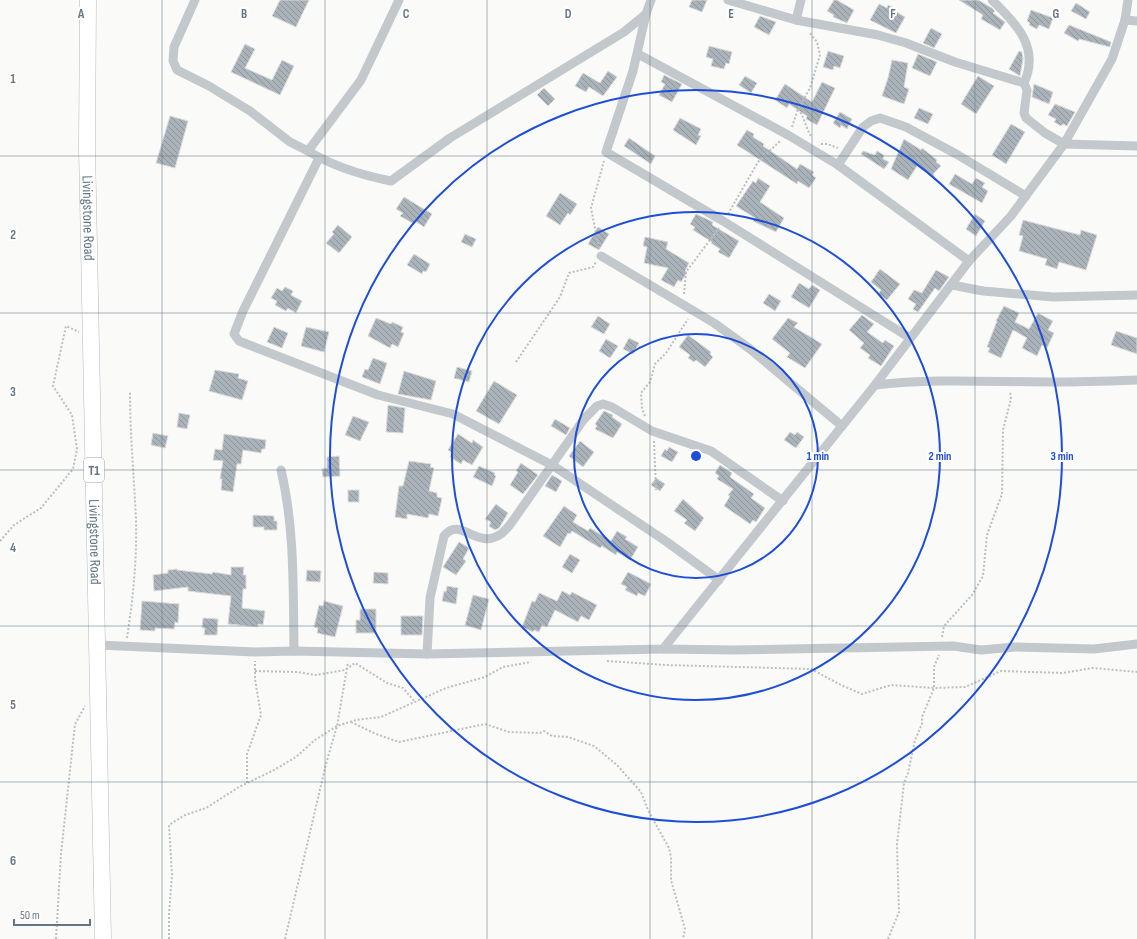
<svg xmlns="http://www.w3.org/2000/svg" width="1137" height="939" viewBox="0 0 1137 939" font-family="'Sofia Sans Condensed',sans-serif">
  <defs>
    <pattern id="building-back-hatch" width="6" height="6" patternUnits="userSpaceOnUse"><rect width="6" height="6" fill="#aab3b9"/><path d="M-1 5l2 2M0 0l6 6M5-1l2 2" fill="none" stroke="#8e969c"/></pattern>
  </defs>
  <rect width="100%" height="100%" fill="#fafaf8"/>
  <g fill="url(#building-back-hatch)" stroke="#dcdcda">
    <path d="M280 0H309L296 27 272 16Z"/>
    <path d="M692 0H707L702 12 689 7Z"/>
    <path d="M834 0H837L854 10 847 23 833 17 834 15 827 11Z"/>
    <path d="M959 0H978L992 8 995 11 993 13 1005 22 1000 30 981 19 983 15Z"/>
    <path d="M1076 3 1090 12 1086 19 1071 11Z"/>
    <path d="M879 4 887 8 888 5 896 9 895 11 905 17 896 33 870 20Z"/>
    <path d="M1031 10 1053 18 1049 29 1039 25 1037 29 1029 25 1030 23 1027 21Z"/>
    <path d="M760 16 776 22 769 35 754 27Z"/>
    <path d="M1069 25 1111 42 1110 47 1079 39 1078 41 1064 33Z"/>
    <path d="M931 28 942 34 934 48 923 43Z"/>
    <path d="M245 44 255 49 245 68 272 80 282 60 294 66 280 95 231 72Z"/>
    <path d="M709 46 732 52 729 64 726 63 724 69 711 66 713 59 706 57Z"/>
    <path d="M828 51 844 56 840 68 834 66 833 70 823 67Z"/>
    <path d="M1019 51 1022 52 1023 59 1020 76 1009 69Z"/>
    <path d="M918 54 937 62 930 76 912 68Z"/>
    <path d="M892 60 908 63 904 87 909 89 904 104 882 96 888 78Z"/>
    <path d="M608 71 617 77 603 96 589 87 586 92 575 86 583 73 600 83Z"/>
    <path d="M664 75 682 84 672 102 659 95 665 84 661 82Z"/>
    <path d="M745 76 757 83 751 93 739 85Z"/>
    <path d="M978 76 994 86 976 114 961 104Z"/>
    <path d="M822 82 835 88 817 125 806 119 807 116 789 104 787 108 775 100 785 84 812 102Z"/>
    <path d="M1034 84 1053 92 1049 104 1032 97Z"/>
    <path d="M544 88 555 99 548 106 537 95Z"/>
    <path d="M1055 104 1075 112 1067 126 1063 124 1061 126 1054 122 1056 119 1048 115Z"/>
    <path d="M919 108 933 114 928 124 914 118Z"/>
    <path d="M840 112 852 119 847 129 841 125 840 128 833 123Z"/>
    <path d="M170 116 188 121 175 168 156 163Z"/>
    <path d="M680 118 701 129 698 135 701 136 696 145 673 130Z"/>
    <path d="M1011 124 1025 132 1006 164 992 155Z"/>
    <path d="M747 130 754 134 753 137 764 144 763 146 797 169 800 164 814 172 812 175 816 178 809 188 798 181 797 184 737 145Z"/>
    <path d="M629 138 655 156 651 164 624 146Z"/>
    <path d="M904 139 921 150 922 148 937 160 936 162 941 166 933 174 936 179 917 166 908 180 891 169Z"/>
    <path d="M863 151 875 155 877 151 884 155 883 159 889 162 884 169 861 154Z"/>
    <path d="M955 174 972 184 976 178 985 183 982 187 988 191 982 203 949 184Z"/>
    <path d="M758 178 770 186 760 202 784 218 776 232 753 221 755 218 736 206 753 181 756 183Z"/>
    <path d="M560 193 577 204 570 215 568 213 560 225 546 216Z"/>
    <path d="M404 197 432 214 424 227 415 221 414 224 400 216 403 213 396 209Z"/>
    <path d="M696 214 713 222 712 225 739 241 729 258 718 252 720 249 711 243 712 242 693 230 695 227 690 224Z"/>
    <path d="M975 214 985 221 976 236 966 229Z"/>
    <path d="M1023 220 1080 235 1081 230 1097 235 1086 270 1059 262 1057 269 1045 265 1047 259 1019 251 1023 236 1019 235Z"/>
    <path d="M338 225 352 237 339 253 326 243 334 234 332 232Z"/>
    <path d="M598 227 609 234 599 250 588 244Z"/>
    <path d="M465 234 476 239 472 247 461 242Z"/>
    <path d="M645 237 668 242 666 249 689 263 685 271 687 272 681 282 678 280 674 287 661 280 668 268 644 263 647 247 643 246Z"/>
    <path d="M414 254 430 264 426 272 423 271 422 274 407 265Z"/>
    <path d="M880 269 900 284 887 300 878 294 881 290 871 282Z"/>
    <path d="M936 270 949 277 939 291 935 288 918 312 913 309 916 304 908 299 914 290 922 293Z"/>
    <path d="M799 283 809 289 812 285 820 290 809 308 791 297Z"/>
    <path d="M285 287 293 291 291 295 302 301 296 313 288 308 286 311 275 305 277 301 271 298 277 288 282 291Z"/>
    <path d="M769 294 781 301 775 311 763 303Z"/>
    <path d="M1004 306 1019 313 1015 322 1029 329 1038 313 1053 321 1048 330 1054 333 1047 348 1042 345 1037 356 1022 348 1027 338 1013 330 1001 358 988 352 990 348 987 347 997 321H996Z"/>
    <path d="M862 315 874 324 867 332 883 343 885 340 894 346 881 366 868 358 870 355 860 348 864 343 849 330Z"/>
    <path d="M598 316 610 324 604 334 591 327Z"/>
    <path d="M376 318 391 324 392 322 403 327 401 332 404 333 398 347 392 344 390 348 368 336Z"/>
    <path d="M788 318 798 323 794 327 822 344 805 368 787 357 790 353 772 339Z"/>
    <path d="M274 327 288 333 282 348 267 342Z"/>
    <path d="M306 327 329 332 324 352 301 346Z"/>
    <path d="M1116 331 1137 338V354L1111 345Z"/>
    <path d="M688 335 711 352 710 354 713 357 705 367 696 360 694 362 688 358 690 355 679 347Z"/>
    <path d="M629 338 639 343 633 354 623 349Z"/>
    <path d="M606 339 618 346 610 358 599 351Z"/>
    <path d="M373 358 387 363 380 384 362 377 365 369 368 370Z"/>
    <path d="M457 367 472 371 469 382 454 378Z"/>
    <path d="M215 370 239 374 238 378 248 381 242 400 209 391Z"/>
    <path d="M404 371 436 381 431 400 398 394Z"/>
    <path d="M494 381 517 395 499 424 476 411Z"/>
    <path d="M388 405 405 408 403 433 386 432Z"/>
    <path d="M604 411 613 415 612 417 622 424 613 438 595 429 597 426 595 424Z"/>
    <path d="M179 413 190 415 187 429 177 427Z"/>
    <path d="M353 416 369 422 360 441 345 435Z"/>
    <path d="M555 419 570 428 566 435 551 426Z"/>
    <path d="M790 432 795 435 797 432 804 437 796 448 784 440Z"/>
    <path d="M153 433 168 436 165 448 151 445Z"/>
    <path d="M224 434 266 440 265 449H262L261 453 243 450 241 464H237L233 492 221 490 222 479H220L223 461 213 460 215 449 222 450Z"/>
    <path d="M458 434 472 443 473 440 483 447 472 465 463 460 461 464 450 457 452 453 448 450Z"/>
    <path d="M580 441 594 452 583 467 569 456Z"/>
    <path d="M669 447 678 452 672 462 661 456 665 449 667 451Z"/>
    <path d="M339 456 340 476 323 477 322 469 327 468V457Z"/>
    <path d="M409 461 431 464 430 467 434 468 429 491 437 493V497L442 498 438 516 429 514 428 518 407 514V519L395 517 399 486H403Z"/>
    <path d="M521 463 538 475 523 494 510 485 518 472 516 471Z"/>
    <path d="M720 465 732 473 730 477 754 494 751 498 765 508 756 522 753 520 750 524 724 506 730 496 728 495 733 489 717 479 719 476 715 473Z"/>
    <path d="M479 466 495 473 494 475 496 476 492 486 473 477Z"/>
    <path d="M552 475 562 481 556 492 545 486Z"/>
    <path d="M656 478 665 484 660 491 651 485Z"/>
    <rect x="348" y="490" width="11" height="12"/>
    <path d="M683 499 704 518 695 531 684 523 687 520 674 511Z"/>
    <path d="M496 504 508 513 499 528 495 530 489 526 491 522 485 519Z"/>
    <path d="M564 506 577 515 573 522 588 531 590 528 611 541 617 531 627 537 625 539 638 547 630 560 617 552 616 555 602 546 600 548 572 531 570 534 568 533 560 547 543 536Z"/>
    <path d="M253 515 274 516V521H277V530H264V527H253Z"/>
    <path d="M459 542 469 548 463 559 466 561 456 575 443 567Z"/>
    <path d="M570 554 580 560 572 573 562 567Z"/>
    <path d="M231 567H244L243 575H246V589H243L242 608 265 611 263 625 258 624V627L228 624 231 596 188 591V587L154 591 153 575 168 573V570L177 569V570L212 574 213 572 231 575Z"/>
    <path d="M307 570 321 571 320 582 306 581Z"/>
    <path d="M374 572 388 573V584L373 583Z"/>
    <path d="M628 572 651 584 645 596 638 593 637 596 625 590 627 587 621 584Z"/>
    <path d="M447 586 458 588 456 604 442 601 444 591 446 592Z"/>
    <path d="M562 591 570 595 572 592 597 605 589 620 581 616 578 622 555 610 547 627 542 625 539 632 534 630 533 632 522 627 532 601 535 602 539 593 557 601Z"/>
    <path d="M473 595 489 599 481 630 465 625Z"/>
    <path d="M142 601 179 604 178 623 175 622 174 629 155 628V631L140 630Z"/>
    <path d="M324 601 343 606 335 637 317 633 318 628 314 627 319 605 323 606Z"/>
    <path d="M360 609H376V633H356V620H360Z"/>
    <path d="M401 616H423L422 635H401Z"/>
    <path d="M203 618 218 619 217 635H204L205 628H202Z"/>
  </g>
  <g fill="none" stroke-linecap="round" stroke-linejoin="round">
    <defs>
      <g id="trunk">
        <path id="s1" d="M88 0 87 148 103 939"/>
      </g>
    </defs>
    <use href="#trunk" stroke="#b4b9bd" stroke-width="17"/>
    <g stroke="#bbbfc2" stroke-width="2" stroke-dasharray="2 2" stroke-linecap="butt">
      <path d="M798 109C805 118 806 129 812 138"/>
      <path d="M792 127 798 109 810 88 820 55 817 42 809 32"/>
      <path d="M821 144H827L838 148"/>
      <path d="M728 214 758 162 780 141"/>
      <path d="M599 248 591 208 604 161"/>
      <path d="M684 294 686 272 719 228"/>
      <path d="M516 362 560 297 569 273 593 267 596 262"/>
      <path d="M645 416 642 409 641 393 650 382 655 364 666 353 688 319"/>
      <path d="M654 441 656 490"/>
      <path d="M0 541 14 525 41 508 73 469 77 449 72 415 53 386 66 326 79 332"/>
      <path d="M942 637 944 626 972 595 983 576 987 535 1002 494 1003 430 1011 399 1010 391"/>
      <path d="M127 638C133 599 137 559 136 520 134 477 130 434 130 391"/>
      <path d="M607 661 666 665 811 669 841 685 862 694 891 685 934 688 965 687 1001 671 1062 673 1093 668 1137 672"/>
      <path d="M255 671 297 672 316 675 345 670 355 663 387 683 403 688 415 702"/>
      <path d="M351 722 376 734 399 742 485 724 509 732 540 733 544 731 552 736 568 737 594 746 617 765 641 792 648 810 669 848 671 857V880L685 929 683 939"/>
      <path d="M247 783V754L261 715 255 679V661"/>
      <path d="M56 939 61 854 75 724 85 706"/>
      <path d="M169 939V914L172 875 169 825 185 815 206 808 239 787 274 770 296 757 315 740 337 726 356 720 381 717 446 688 485 677 503 667 531 662"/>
      <path d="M285 939 326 764 337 726 348 662"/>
      <path d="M888 939 899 912 897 844 904 783 908 773 915 740 922 724V717L934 688V667L939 655"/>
    </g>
    <g stroke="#c3c8cc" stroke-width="9">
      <path d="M195 0 174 47 173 61 177 70 209 86 250 111 290 142 308 151 361 80 399 0"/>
      <path d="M728 0 796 20 878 35 906 43 955 62 1024 83 1027 90 1024 113 1026 118 1045 133 1064 144 1137 146"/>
      <path d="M992 0C1017 24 1040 48 1024 83"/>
      <path d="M1128 0 1125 20 1137 21"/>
      <path d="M646 14 633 71 606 152 723 221 910 338"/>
      <path d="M796 20 801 0"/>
      <path d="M638 54 788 135 838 165 969 261"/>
      <path d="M308 151C334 167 361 175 391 181L450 138 624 32 646 14 651 0"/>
      <path d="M319 158 243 311 234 334 239 341 378 395 453 414 552 465 667 542 719 580"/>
      <path d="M838 165 863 127 871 121 880 118 906 127 958 155 1026 196"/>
      <path d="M601 256 714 323 750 349 842 426"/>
      <path d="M952 285 983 291 1053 297 1137 295"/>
      <path d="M875 385C934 378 993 382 1052 382 1080 382 1109 381 1137 380"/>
      <path d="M281 470C295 529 293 591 294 651"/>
      <path d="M98 645 255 652 294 651 427 654 663 649 875 385 969 261 1011 216 1064 144 1112 59 1125 20"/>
      <path d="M663 649 734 650 953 646 981 650 1015 647 1094 649 1137 644"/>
      <path d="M427 654 430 598 444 536C461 515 476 551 501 534 505 531 509 526 512 522L584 419 597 406 603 404 612 407 652 431 711 451 783 501"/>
    </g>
    <use href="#trunk" stroke="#fff" stroke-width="16"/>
  </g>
  <path fill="none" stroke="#657683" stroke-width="1" stroke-opacity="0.55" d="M162 0V939M325 0V939M487 0V939M650 0V939M812 0V939M975 0V939M0 156H1137M0 313H1137M0 470H1137M0 626H1137M0 782H1137"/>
  <g fill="none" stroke="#1d4ed8" stroke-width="2">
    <circle cx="696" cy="456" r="122"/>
    <circle cx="696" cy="456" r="244"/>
    <circle cx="696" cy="456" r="366"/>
  </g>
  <g text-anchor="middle" stroke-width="4" stroke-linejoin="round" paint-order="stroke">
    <rect fill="#fff" stroke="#939fa8" stroke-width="1" x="84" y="458" width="20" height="24" rx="3"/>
    <g font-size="14" font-weight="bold" fill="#657683">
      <text x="94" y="475">T1</text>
    </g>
    <g font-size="15" fill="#657683" stroke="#fff">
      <text dy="5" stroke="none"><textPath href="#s1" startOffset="218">Livingstone Road</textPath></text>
      <text dy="5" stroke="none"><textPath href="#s1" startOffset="542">Livingstone Road</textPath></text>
    </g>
  </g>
  <g font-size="13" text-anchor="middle" font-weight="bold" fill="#657683" stroke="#fff" stroke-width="4" stroke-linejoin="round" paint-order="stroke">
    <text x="81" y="18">A</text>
    <text x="244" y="18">B</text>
    <text x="406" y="18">C</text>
    <text x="568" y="18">D</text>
    <text x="731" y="18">E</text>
    <text x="893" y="18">F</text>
    <text x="1056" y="18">G</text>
    <text x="13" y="83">1</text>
    <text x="13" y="239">2</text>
    <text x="13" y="396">3</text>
    <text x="13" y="552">4</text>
    <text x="13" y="709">5</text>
    <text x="13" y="865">6</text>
  </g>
  <circle cx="696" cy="456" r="6" fill="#1d4ed8" stroke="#fff" stroke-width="2"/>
  <g font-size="12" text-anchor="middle" font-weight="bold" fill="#1d4ed8" stroke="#fff" stroke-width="4" stroke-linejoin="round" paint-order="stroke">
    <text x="818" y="460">1 min</text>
    <text x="940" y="460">2 min</text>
    <text x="1062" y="460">3 min</text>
  </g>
  <path d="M14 919v6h76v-6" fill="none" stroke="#657683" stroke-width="2"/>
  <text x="20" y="919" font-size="12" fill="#657683" stroke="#ffffff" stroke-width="3" paint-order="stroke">50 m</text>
</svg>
